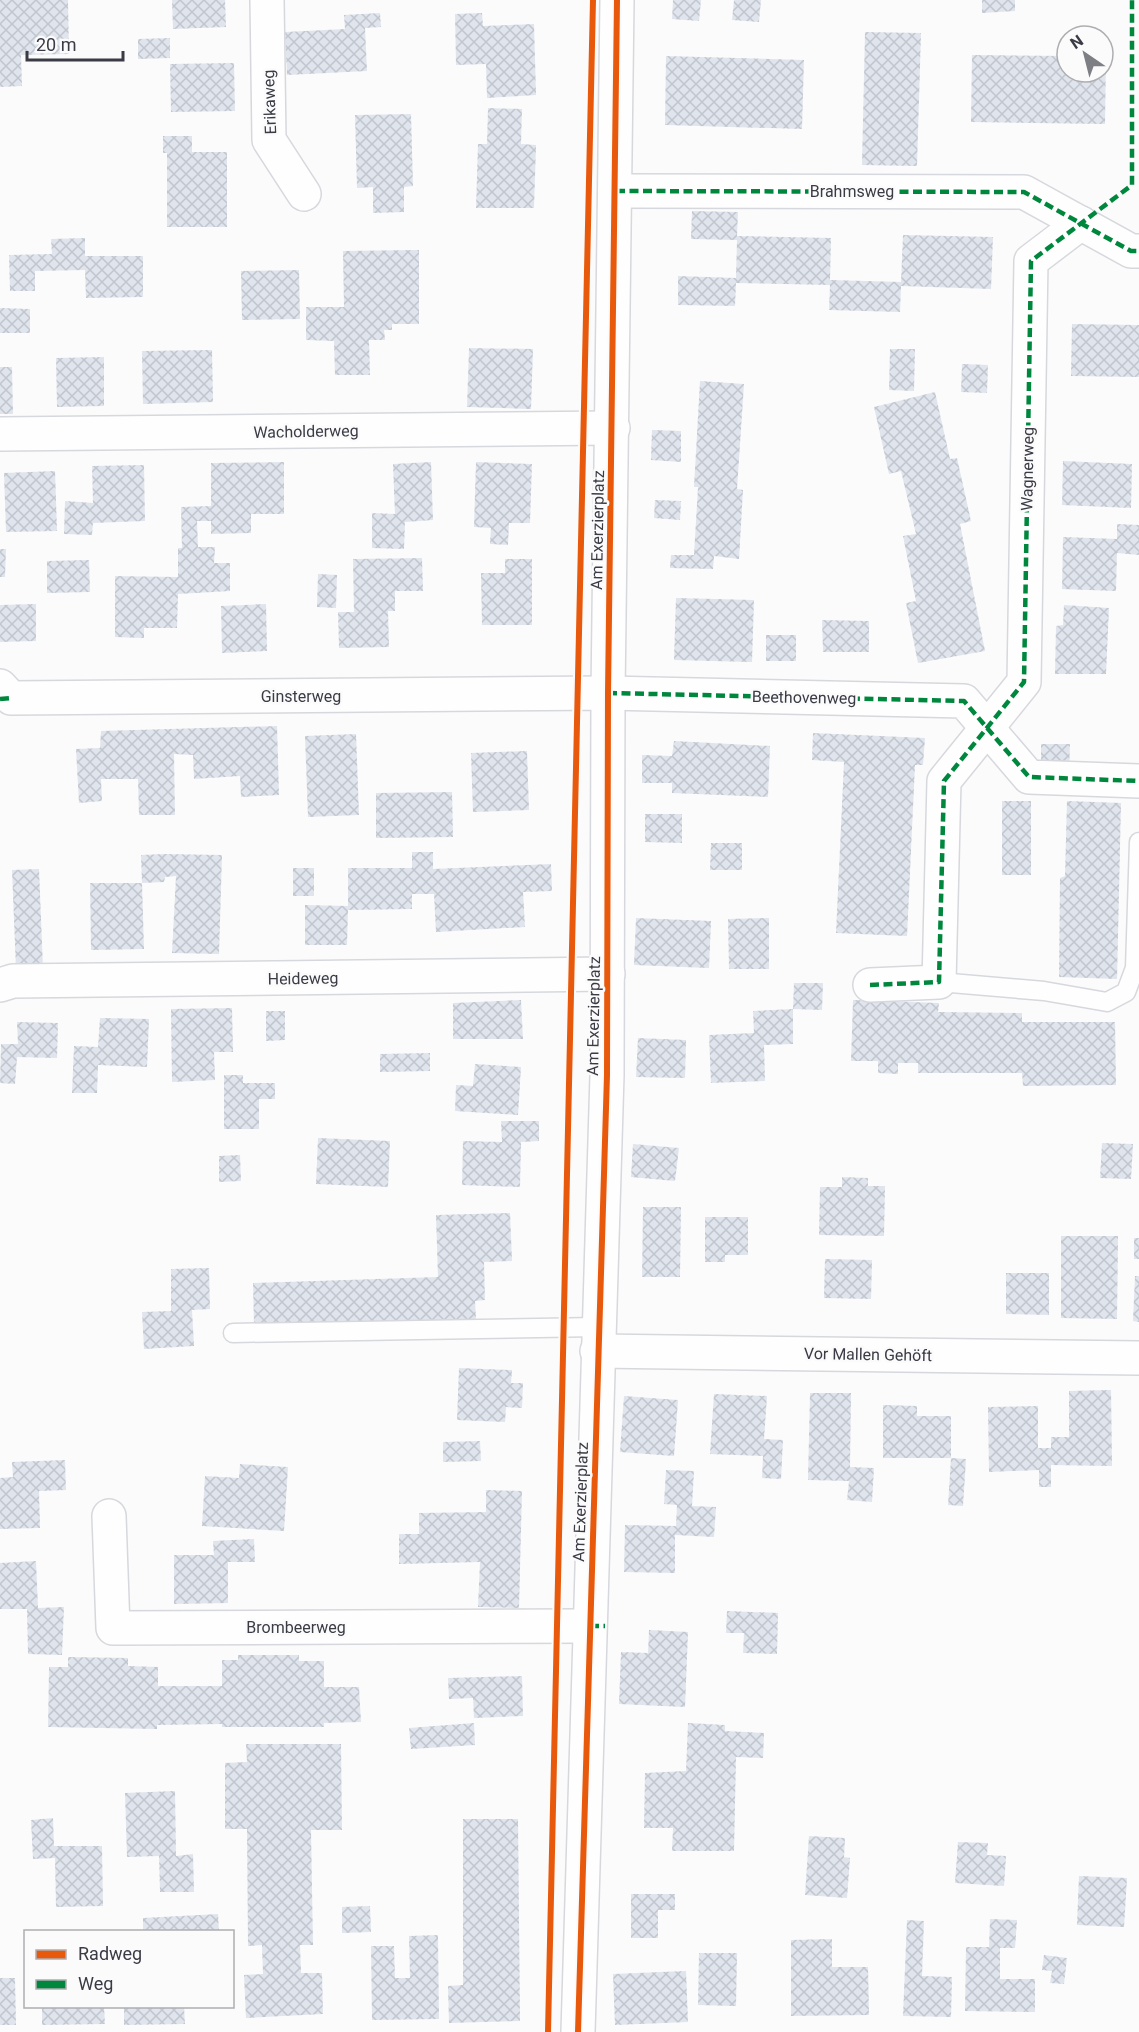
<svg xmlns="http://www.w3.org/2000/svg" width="1139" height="2032" viewBox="0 0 1139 2032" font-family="Roboto,sans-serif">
  <defs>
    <pattern id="building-cross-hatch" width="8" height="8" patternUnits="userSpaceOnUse" patternTransform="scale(1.5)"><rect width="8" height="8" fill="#e0e5ed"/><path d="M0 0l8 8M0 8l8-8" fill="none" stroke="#c1c5cd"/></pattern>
  </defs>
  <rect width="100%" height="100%" fill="#fbfbfb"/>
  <g fill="url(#building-cross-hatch)">
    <path d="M0 0H68L69 54 21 55 22 86 0 87Z"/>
    <path d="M172 0H225L226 27 173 29Z"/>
    <path d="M673 0H701L699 21 672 19Z"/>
    <path d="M734 0H761L759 22 732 20Z"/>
    <path d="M982 0H1015V11L982 13Z"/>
    <path d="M380 13 381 27 365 28 367 71 287 75 285 32 345 29 344 15Z"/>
    <path d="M482 13 483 26 534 24 536 95 487 98 486 64 456 65 455 14Z"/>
    <path d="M865 32 921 33 917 166 862 165Z"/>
    <path d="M170 38V58L138 59V39Z"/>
    <path d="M972 55 1067 56V72H1103V56H1106L1105 124 971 122Z"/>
    <path d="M666 56 804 60 802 129 665 125Z"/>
    <path d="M234 63 235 111 171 112 170 64Z"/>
    <path d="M488 108 522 109 521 144 536 145 534 208H476L478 144H487Z"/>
    <path d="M411 114 413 186 404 187V212L373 213V187L357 188 355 115Z"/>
    <path d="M163 136H192V152H227V227H167V153H163Z"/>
    <path d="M692 211 738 212 737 236 831 238 830 280 901 282 903 235 993 237 991 289 901 286 900 312 829 310 830 285 736 283 735 306 678 305V276L736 278 737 240 691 239Z"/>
    <path d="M85 238V256H143V297L86 298 85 270 35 271V291H10L9 255 52 254 51 239Z"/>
    <path d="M419 250V324H392V330H384L385 340H369L370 375H335L334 341 306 340V307H344L343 251Z"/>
    <path d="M299 270 300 319 242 320 241 271Z"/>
    <path d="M0 308 30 309V333H0Z"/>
    <path d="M1072 324 1139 325V377L1071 376Z"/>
    <path d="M469 348 533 349 531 409 467 407Z"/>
    <path d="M890 349H915L914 391 889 390Z"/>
    <path d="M212 350 213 402 143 404 142 351Z"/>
    <path d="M104 357V406L57 407 56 358Z"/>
    <path d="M962 364 988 365 987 393 961 392Z"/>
    <path d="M0 367H12L13 414H0Z"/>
    <path d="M700 381 744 384 737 489 743 490 739 559 714 556 713 569 670 568 671 555H694L698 487H694Z"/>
    <path d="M935 392 950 459 957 458 971 521 960 524 985 651 918 663 906 603 916 601 903 536 916 534 901 471 889 474 874 407Z"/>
    <path d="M652 430 681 431V462L651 460Z"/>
    <path d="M1063 461 1132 464 1131 508 1062 505Z"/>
    <path d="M284 462V514H251V533L211 534V521H197L198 547H215L214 563H230V591L178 594 177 628H144V638L115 637V576L178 577V548H182L181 507 211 506V463Z"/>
    <path d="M431 462 433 520 405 522 404 549 372 548V513L395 514 393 464Z"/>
    <path d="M476 462 532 464 530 523H509L508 545 490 544 491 528 474 527Z"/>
    <path d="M144 465 145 521 93 523 92 535 64 534 65 501 93 503 92 466Z"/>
    <path d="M55 471 57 531 6 532 4 473Z"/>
    <path d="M655 500 681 501 680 520 654 518Z"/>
    <path d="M1117 524 1139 525V555L1117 553 1116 591 1062 589 1063 537 1117 539Z"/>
    <path d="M0 549H6L5 577H0Z"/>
    <path d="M422 558 423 591H395V611H388L389 647 339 648 338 612H354L353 559Z"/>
    <path d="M505 559H532V625H482L481 573H505Z"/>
    <path d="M89 560 90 592 47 593V561Z"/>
    <path d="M318 574 337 575 336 608 317 607Z"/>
    <path d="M676 598 754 600 752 662 674 660Z"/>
    <path d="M36 604V641L0 642V605Z"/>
    <path d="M266 604 267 651 222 653 221 606Z"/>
    <path d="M1064 605 1109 608 1106 674H1055L1056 626 1063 625Z"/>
    <path d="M822 620 869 621V652H823Z"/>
    <rect x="766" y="635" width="30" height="26"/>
    <path d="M277 726 279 795 241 797 240 776 194 779 193 755 174 754 175 815H139L138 779H101L102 801 79 803 76 749 100 748 101 731Z"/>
    <path d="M813 733 925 738 923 765H915L907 936 836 933 844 762 812 760Z"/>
    <path d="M356 734 359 815 308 817 305 736Z"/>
    <path d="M674 741 770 746 768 797 672 793V783H642V755L672 756Z"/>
    <path d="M1041 744H1070L1069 773H1041Z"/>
    <path d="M527 751 529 810 473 812 471 753Z"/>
    <path d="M452 792 453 837 376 838V793Z"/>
    <rect x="1002" y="801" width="29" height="74"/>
    <path d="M1067 801 1121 803 1117 979 1059 977 1060 878 1065 876Z"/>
    <path d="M645 814H682V843L645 842Z"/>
    <path d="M711 843H742V870H710Z"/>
    <path d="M412 852H433V869L551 864 552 891 523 892 525 927 436 932 434 894H412V909L348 910 347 945H305V905L348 906V868H412Z"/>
    <path d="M164 854 222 855 219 954 172 953 176 876 165 877 164 882 142 883 144 949 91 950 90 883H142L141 855Z"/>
    <rect x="293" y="868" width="21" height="28"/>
    <path d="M39 869 43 968 16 969 12 870Z"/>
    <path d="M636 918 711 921 709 968 634 965Z"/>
    <path d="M769 918V969H729L728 919Z"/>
    <path d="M794 983H823L822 1010 793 1009Z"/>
    <path d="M521 1000 523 1039H453V1003Z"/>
    <path d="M853 1000 939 1003 938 1012 1022 1013V1022H1115L1116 1085 1023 1086 1022 1073H918V1063H898V1074L878 1073V1061H851Z"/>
    <path d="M232 1008 233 1052H214L215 1080 172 1082 171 1009Z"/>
    <path d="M793 1009V1044L764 1045 765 1081 711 1083 709 1035 754 1033 753 1011Z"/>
    <path d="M266 1011H285V1040L266 1041Z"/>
    <path d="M100 1018 149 1019 147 1067 98 1065 97 1093H72L74 1046 98 1047Z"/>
    <path d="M17 1022 58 1023 57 1058 17 1057 15 1084 0 1083 1 1044H18Z"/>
    <path d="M638 1038 686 1040 685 1078 636 1077Z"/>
    <path d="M430 1053V1071L380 1072V1054Z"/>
    <path d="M475 1064 521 1067 518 1115 455 1111 456 1085 473 1086Z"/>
    <path d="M224 1075H243V1083H275V1099H259V1129H224Z"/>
    <path d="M501 1121H539V1141L521 1142 520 1187 462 1185 463 1141 502 1142Z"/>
    <path d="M318 1138 390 1141 388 1187 316 1184Z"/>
    <path d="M1102 1143 1133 1144 1131 1179 1100 1178Z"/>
    <path d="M633 1144 679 1148 675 1181 631 1177Z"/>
    <path d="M240 1155 241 1181 219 1182V1156Z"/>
    <path d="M842 1177 868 1178V1186H885L884 1236 819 1235 820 1187H842Z"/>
    <path d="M643 1207H681L680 1277H642Z"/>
    <path d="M510 1213 512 1261 484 1262 485 1300 475 1301 476 1319 254 1325 253 1283 438 1277 436 1215Z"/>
    <path d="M705 1217H748V1255H725V1262H705Z"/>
    <path d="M1061 1236H1118L1117 1319 1061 1318Z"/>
    <rect x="1134" y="1238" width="5" height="21"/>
    <path d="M825 1259 872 1260 871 1299 824 1298Z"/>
    <path d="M209 1268 210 1309 192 1310 194 1346 144 1349 142 1312 171 1311V1269Z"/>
    <path d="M1006 1273H1049V1315L1006 1314Z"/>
    <path d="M1135 1276H1139V1322L1133 1321Z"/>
    <path d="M459 1368 512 1370 511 1383H523L522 1408 506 1407 505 1422 457 1420Z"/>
    <path d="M1111 1390 1112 1466 1051 1465V1487H1039V1470L989 1472 988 1407 1038 1406V1448H1051V1437H1069V1391Z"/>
    <path d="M810 1393H851L850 1467 874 1468 872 1502 847 1500 849 1481 808 1480Z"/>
    <path d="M714 1394 767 1396 764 1439 783 1440 781 1479 762 1478 763 1456 710 1454Z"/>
    <path d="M624 1396 678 1400 674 1456 620 1452Z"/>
    <path d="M883 1405 917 1406V1416H951V1458H883Z"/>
    <path d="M480 1441 481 1461 443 1462V1442Z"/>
    <path d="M951 1458 966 1459 963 1506 948 1505Z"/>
    <path d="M65 1460 66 1490 39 1491 40 1528 0 1529V1478L13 1477 12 1462Z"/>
    <path d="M240 1464 288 1467 284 1531 202 1526 205 1476 239 1478Z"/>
    <path d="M666 1470 694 1471 692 1506 716 1507 714 1537 675 1535V1573L624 1572 625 1525 676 1526 677 1505 664 1504Z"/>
    <path d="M486 1490 522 1491 519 1608 478 1607 480 1562 399 1564V1534H419V1513L486 1512Z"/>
    <path d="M254 1539 255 1562H228V1603L174 1604V1555H214L213 1541Z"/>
    <path d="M36 1561 38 1608 64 1607 62 1655 28 1654 27 1609H0V1563Z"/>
    <path d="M727 1611 778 1613 777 1654 743 1653 744 1633H726Z"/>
    <path d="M649 1630 688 1632 685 1707 619 1704 621 1652 648 1653Z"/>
    <path d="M238 1655H299V1661H324V1687H359L361 1722 324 1723V1727H222V1724L157 1725V1729L48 1727 49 1667H68V1657L128 1658V1666L158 1667V1686H222V1660H238Z"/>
    <path d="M522 1676 523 1716 474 1718 473 1698 449 1699 448 1678Z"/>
    <path d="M474 1723 475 1745 411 1749 409 1728Z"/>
    <path d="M688 1723 725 1725V1731L764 1733 763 1758 736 1757 734 1851H672L673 1828H644L645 1773 686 1771Z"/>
    <path d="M246 1744H341L342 1830H311L313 1945H300L301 1973H322L323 2014 246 2018 244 1975 263 1974 262 1945 248 1946 247 1829H225V1763L247 1762Z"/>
    <path d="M175 1791 176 1856 193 1854 194 1892H160L159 1856 127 1857 125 1793Z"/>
    <path d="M53 1818 54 1846H102L103 1906 56 1907 55 1858 33 1859 31 1820Z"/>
    <path d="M463 1819H518L520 2021 449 2023 448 1986 463 1985Z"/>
    <path d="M809 1836 845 1838 844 1857 850 1858 847 1898 805 1895Z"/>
    <path d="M958 1842 988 1843 987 1855 1006 1856 1004 1886 955 1883Z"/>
    <path d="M1079 1876 1127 1878 1124 1927 1077 1925Z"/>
    <path d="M631 1894H675V1910H658V1938H631Z"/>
    <path d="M370 1906 371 1932 342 1933V1907Z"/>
    <path d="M218 1914 219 1932H143V1918Z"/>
    <path d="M990 1919 1017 1920 1015 1948H1000V1979H1035V2012L965 2011 966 1947H989Z"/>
    <path d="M907 1920 924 1921 922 1976 952 1977 951 2017 903 2016Z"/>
    <path d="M438 1935 439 2019 372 2020 371 1946H394L395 1978H410L409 1936Z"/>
    <path d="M832 1939V1967H868L869 2015 791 2016V1940Z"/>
    <path d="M699 1953H737L736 2006 698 2005Z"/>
    <path d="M1044 1955 1067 1958 1064 1984 1050 1983 1052 1971 1042 1970Z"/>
    <path d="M686 1971 688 2022 615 2025 613 1974Z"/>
    <path d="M0 1978H15L16 2025H0Z"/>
    <path d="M42 2007H104L105 2024 42 2025Z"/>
    <path d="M124 2007H184L185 2024 124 2025Z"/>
  </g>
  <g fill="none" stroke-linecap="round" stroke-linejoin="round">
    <defs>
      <g id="service">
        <path d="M939 982 1044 991 1107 1002 1126 992 1135 968 1139 842"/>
        <path d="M233 1333 598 1327"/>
      </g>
      <g id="minor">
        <path d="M267 0 269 140 304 194"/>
        <path d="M616 191 1024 192 1131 251H1139"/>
        <path d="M0 434 613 428"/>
        <path d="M0 686 11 698 608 693 964 701 1029 777 1139 781"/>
        <path d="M0 985 13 981 608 974"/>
        <path d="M870 985 939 982 944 781 1024 682 1031 261 1081 223"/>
        <path d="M597 1351 1139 1358"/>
        <path d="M109 1516 113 1628 590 1626"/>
        <path d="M578 2032 607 1075 608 693 617 0"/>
      </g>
    </defs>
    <use href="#service" stroke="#d7d8dd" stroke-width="21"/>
    <use href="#minor" stroke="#d7d8dd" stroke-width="36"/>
    <use href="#service" stroke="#fefefe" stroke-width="18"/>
    <use href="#minor" stroke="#fefefe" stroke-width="33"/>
    <g stroke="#00873e" stroke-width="4.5" stroke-dasharray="9 4.5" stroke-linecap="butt">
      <path d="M616 191 1024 192 1131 251H1139"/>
      <path d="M608 693 964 701 1029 777 1139 781"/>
      <path d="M0 699 11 698"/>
      <path d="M870 985 939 982 944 781 1024 682 1031 261 1132 185V0"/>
      <path d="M590 1626H605"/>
    </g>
    <defs>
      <g id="cycleway">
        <path d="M548 2032 593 0"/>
        <path d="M578 2032 607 1075 608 693 617 0"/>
      </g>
    </defs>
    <use href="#cycleway" stroke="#fbfbfb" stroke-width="10"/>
    <use href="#cycleway" stroke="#e8590c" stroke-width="6"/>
  </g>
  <g text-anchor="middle" stroke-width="5" stroke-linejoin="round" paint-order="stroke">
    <g font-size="16" fill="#3a3b45" stroke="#fbfbfb">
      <text transform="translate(269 102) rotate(-92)" y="6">Erikaweg</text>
      <text x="852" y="197">Brahmsweg</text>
      <text transform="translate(306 431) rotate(-1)" y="6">Wacholderweg</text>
      <text transform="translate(1027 469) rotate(-89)" y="6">Wagnerweg</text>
      <text transform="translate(597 530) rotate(-89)" y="6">Am Exerzierplatz</text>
      <text x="301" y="702">Ginsterweg</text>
      <text transform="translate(804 697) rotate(1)" y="6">Beethovenweg</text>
      <text transform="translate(303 978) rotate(-1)" y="6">Heideweg</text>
      <text transform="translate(593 1016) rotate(-89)" y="6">Am Exerzierplatz</text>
      <text transform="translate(868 1354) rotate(1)" y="6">Vor Mallen Gehöft</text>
      <text transform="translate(580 1502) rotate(-88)" y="6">Am Exerzierplatz</text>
      <text x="296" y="1633">Brombeerweg</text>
    </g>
  </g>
  <rect x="24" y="1930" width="210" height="78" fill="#fbfbfb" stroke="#aeaeb2" stroke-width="1.5"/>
  <rect x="36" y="1950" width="30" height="9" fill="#e8590c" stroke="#aeaeb2" stroke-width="1.5"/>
  <text x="78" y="1960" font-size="18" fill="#3a3b45">Radweg</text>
  <rect x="36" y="1980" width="30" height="9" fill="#00873e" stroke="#aeaeb2" stroke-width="1.5"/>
  <text x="78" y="1990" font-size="18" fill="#3a3b45">Weg</text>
  <g transform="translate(1085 54) rotate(325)"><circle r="28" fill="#fbfbfb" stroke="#aeaeb2" stroke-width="1.5"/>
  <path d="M0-4.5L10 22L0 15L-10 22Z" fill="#7e7e85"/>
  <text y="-9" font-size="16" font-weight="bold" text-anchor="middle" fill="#3a3b45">N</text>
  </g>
  <path d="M27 51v9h96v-9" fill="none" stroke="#3a3b45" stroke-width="3"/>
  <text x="36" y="51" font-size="18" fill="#3a3b45" stroke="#fbfbfb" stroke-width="4.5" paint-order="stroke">20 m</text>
</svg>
